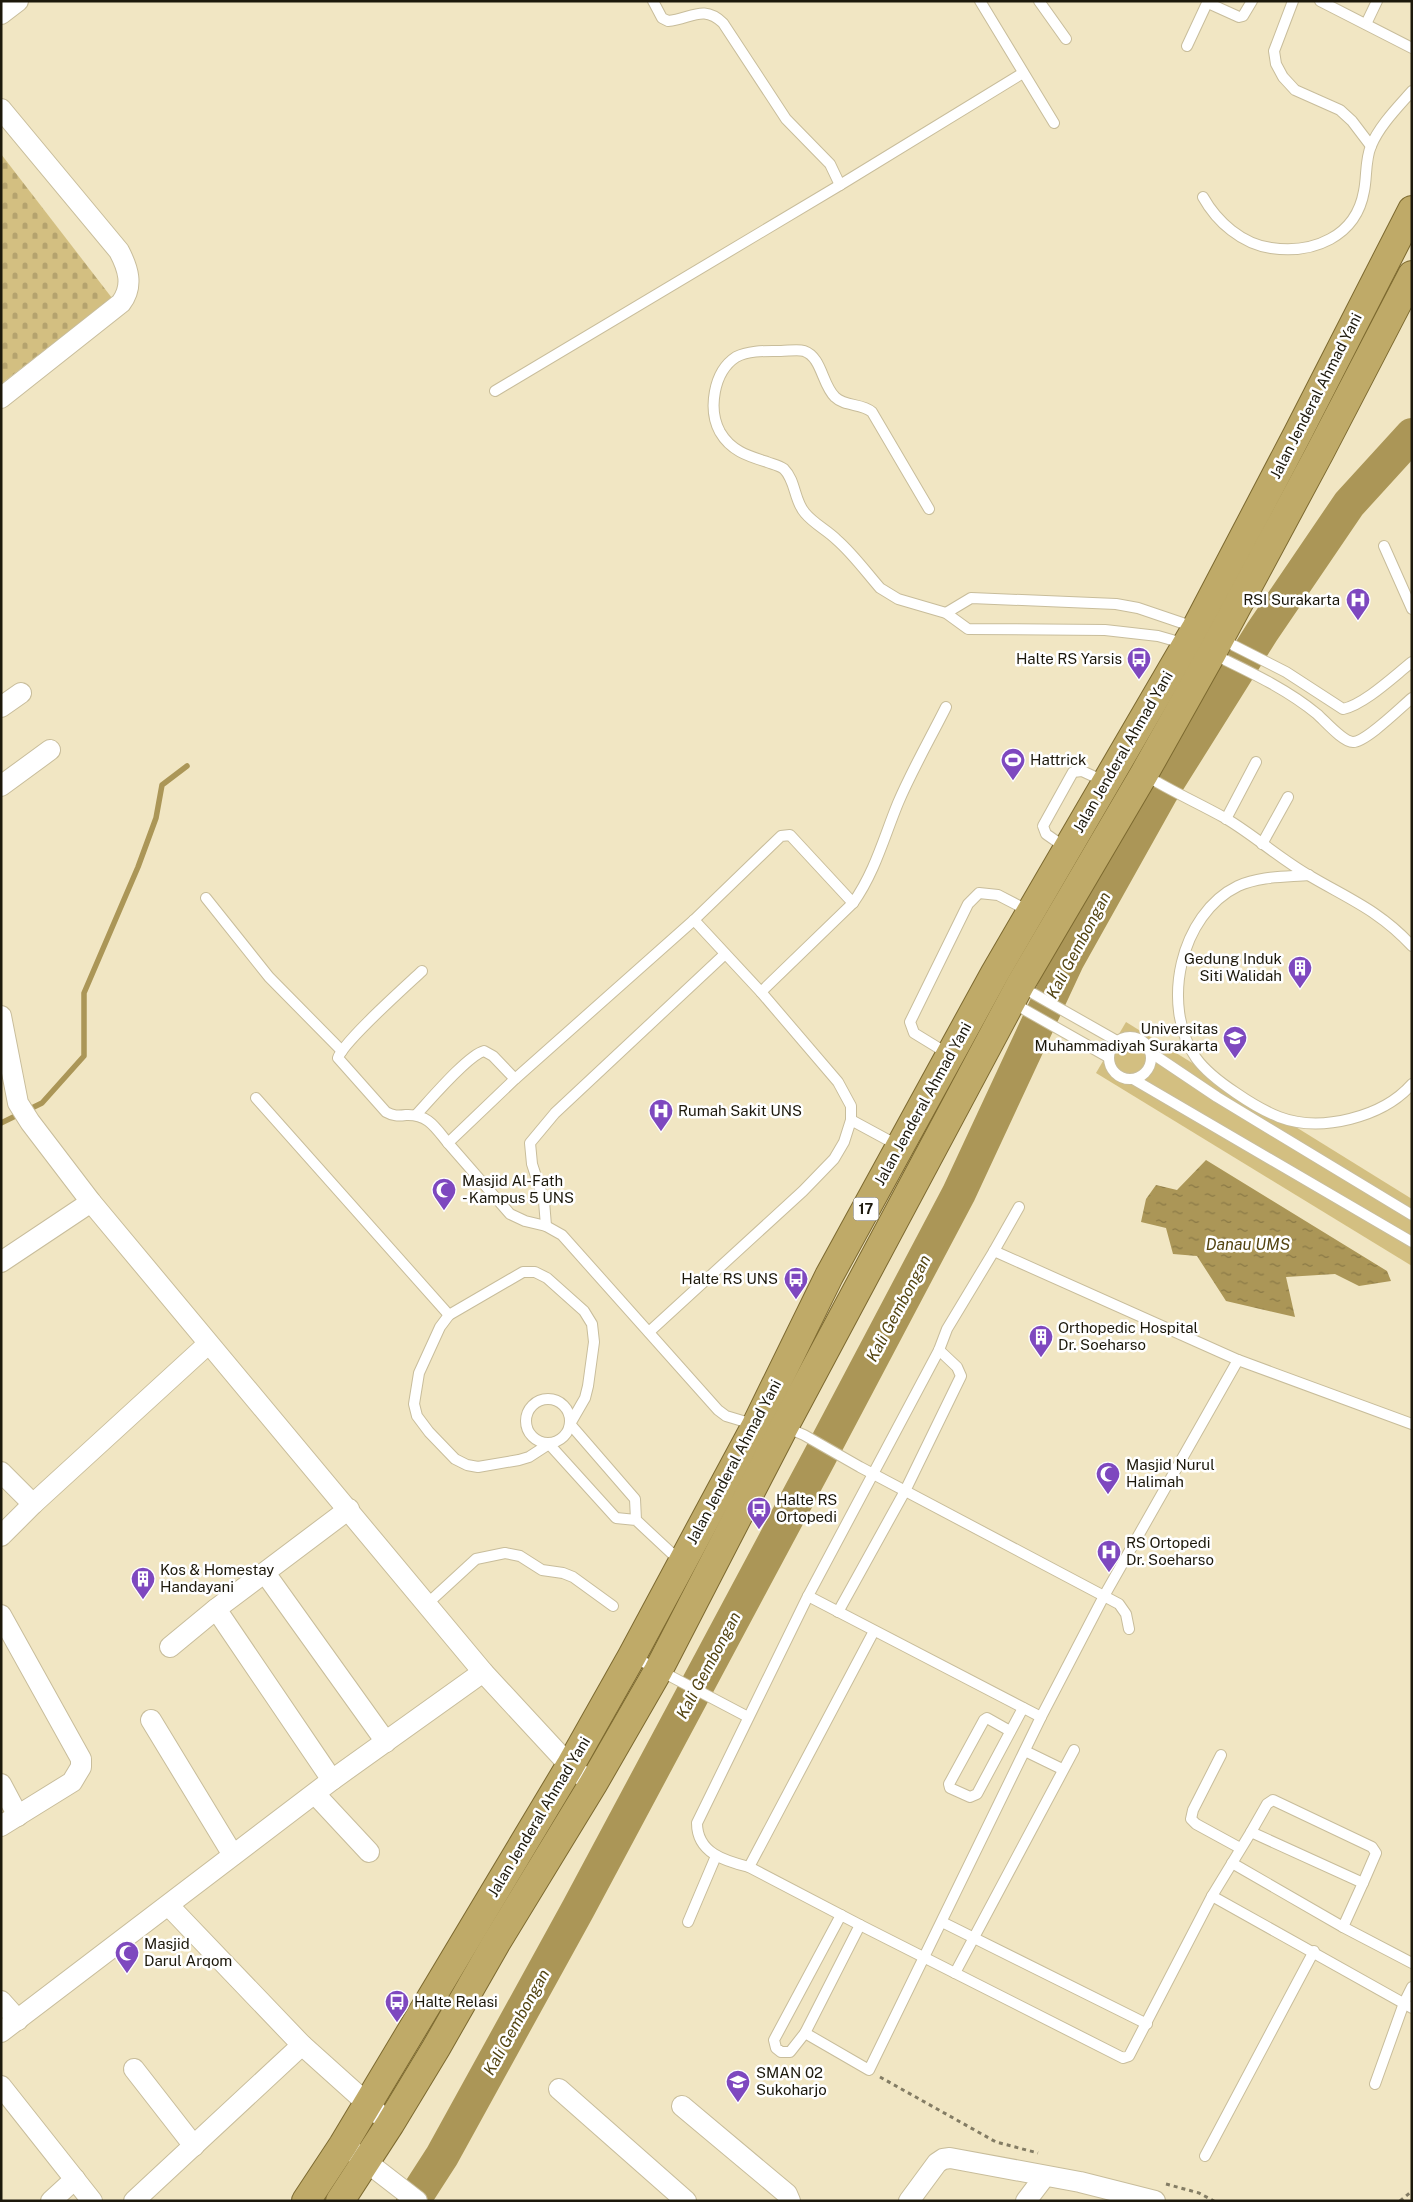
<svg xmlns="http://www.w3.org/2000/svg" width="1413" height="2202" viewBox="0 0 1413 2202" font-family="'Public Sans',sans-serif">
  <defs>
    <pattern id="cemetery-stones" width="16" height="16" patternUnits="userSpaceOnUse" patternTransform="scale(1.25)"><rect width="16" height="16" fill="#d3bf81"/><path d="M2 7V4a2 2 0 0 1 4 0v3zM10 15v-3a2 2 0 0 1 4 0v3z" fill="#b5a36e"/></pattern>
    <pattern id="water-ripples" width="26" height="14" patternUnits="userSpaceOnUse" patternTransform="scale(1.25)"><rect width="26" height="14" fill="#ab9657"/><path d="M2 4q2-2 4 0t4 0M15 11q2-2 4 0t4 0" fill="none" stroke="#8a7946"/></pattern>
  </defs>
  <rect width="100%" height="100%" fill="#f1e6c3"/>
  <path fill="#d3bf81" d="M1126 1022 1412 1199V1266L1096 1073Z"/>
  <path fill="url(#cemetery-stones)" d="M1 154 112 298 1 384Z"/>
  <path fill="url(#water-ripples)" d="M1206 1160 1387 1271 1391 1281 1359 1286 1335 1274 1286 1277 1295 1317 1226 1301 1197 1256 1173 1254 1166 1228 1141 1222 1146 1199 1156 1185 1177 1190Z"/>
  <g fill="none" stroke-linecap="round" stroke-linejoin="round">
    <path stroke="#ab9657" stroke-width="5.5" d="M1 1123 42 1103 84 1056V993L138 867 156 818 162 785 187 766"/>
    <path stroke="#ab9657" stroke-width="34" d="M413 2201 442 2156 578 1909 818 1460 959 1193 1067 961 1161 793 1262 632 1349 504 1412 435"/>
    <defs>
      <g id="service">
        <path d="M653 1 662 18 668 21C691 19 703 4 723 23L786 119 830 164 840 185"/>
        <path d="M980 1 1054 123"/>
        <path d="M1039 1 1066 39"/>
        <path d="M1293 1 1274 51 1276 64 1283 77 1295 90 1340 110 1352 121 1371 146"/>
        <path d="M1320 1 1412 48"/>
        <path d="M1208 3 1239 17 1243 16 1252 1"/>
        <path d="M1366 24 1377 1"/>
        <path d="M1187 46 1208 1"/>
        <path d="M1203 197C1217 222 1242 244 1271 248 1313 254 1356 237 1364 191 1367 177 1365 160 1371 146 1379 126 1398 107 1412 91"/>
        <path d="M495 391 840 185 1023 73"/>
        <path d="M929 509 872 412C862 403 845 407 835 397 822 385 822 357 804 351 798 349 788 351 781 351 767 351 749 350 736 357 713 372 708 410 720 432 731 451 748 456 767 462 772 464 779 465 784 469 796 481 794 501 805 513 814 524 827 530 837 540 853 554 866 572 880 588L898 599 946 613 968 629 1105 630 1158 636 1186 644"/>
        <path d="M1384 546 1412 609"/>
        <path d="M946 613 971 598 1116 604 1138 608 1194 627"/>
        <path d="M1221 639 1286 672 1343 709C1365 704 1394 676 1412 662"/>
        <path d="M1213 654C1248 671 1287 689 1317 714 1325 721 1343 742 1353 742 1366 742 1401 707 1412 698"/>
        <path d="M1145 775C1171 791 1198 803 1225 818 1254 835 1280 859 1310 876 1349 899 1380 911 1412 946"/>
        <path d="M1226 819 1256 762"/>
        <path d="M1262 844 1288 797"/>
        <path d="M1066 848 1046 834 1043 826 1073 772 1082 771 1106 782"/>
        <path d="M1309 875C1285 877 1260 876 1238 886 1180 914 1160 1006 1196 1058 1206 1072 1221 1083 1236 1093 1249 1102 1264 1111 1279 1117 1321 1133 1383 1117 1412 1084"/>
        <path d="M206 898 269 977 342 1051"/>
        <path d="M422 971C406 986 343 1042 338 1058L386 1112C393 1116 398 1116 406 1115 428 1114 435 1127 448 1143"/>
        <path d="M1020 986 1117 1041"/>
        <path d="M761 992 853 903C875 872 884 837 898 803 912 770 930 739 946 707"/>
        <path d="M1011 1002 1108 1057"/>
        <circle cx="1130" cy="1058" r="21"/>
        <path d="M1150 1052 1217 1097 1412 1215"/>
        <path d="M950 1055 914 1033 910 1022 968 904 979 893 998 895 1029 911"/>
        <path d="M1133 1079 1412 1242"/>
        <path d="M256 1098 449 1315"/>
        <path d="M416 1115C430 1100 468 1055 484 1051L493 1056 515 1079"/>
        <path d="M851 1120 899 1146"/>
        <path d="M546 1226 544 1201 532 1164 530 1143 555 1113 725 954"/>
        <path d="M994 1251 1019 1207"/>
        <path d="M649 1332 803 1191 834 1159 844 1142 851 1120V1106L838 1082 761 992 694 920"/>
        <circle cx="548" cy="1421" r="22"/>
        <path d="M756 1425 726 1416 718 1410 562 1235 546 1226 525 1221 510 1214 448 1143 515 1079 694 920 781 836 790 835 853 903"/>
        <path d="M785 1427 804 1435 860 1467 1119 1604 1126 1614 1129 1629"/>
        <path d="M636 1520 635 1499 570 1424 585 1398 588 1386 594 1342 592 1324 584 1311 547 1278 535 1272H523L449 1315 440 1327 419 1373 414 1404 417 1416 429 1432 455 1459 467 1465 478 1467 519 1460 529 1457 549 1444 616 1518 636 1520 681 1562"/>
        <path d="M427 1604 476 1559 505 1553 520 1556 542 1570 563 1573 573 1577 613 1606"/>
        <path d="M838 1612 905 1491 961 1376 957 1367 939 1350"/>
        <path d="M634 1657 748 1717"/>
        <path d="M1041 1717 808 1596 939 1350 947 1329 994 1251 1238 1360 1412 1424"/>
        <path d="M1010 1731 987 1718 984 1720 949 1784 950 1788 970 1797 977 1794 1023 1708"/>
        <path d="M1025 1751 1062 1769"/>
        <path d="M1221 1755 1193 1810 1191 1819 1196 1824 1240 1848"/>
        <path d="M1251 1832 1267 1804 1273 1800 1372 1847 1376 1853 1363 1883"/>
        <path d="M1232 1863 1343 1927 1412 1963"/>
        <path d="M749 1867C725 1861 697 1853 697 1823L808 1596"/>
        <path d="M1212 1896 1412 2008"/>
        <path d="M841 1915 774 2040 776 2048 781 2052H790L805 2033 860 1925 1123 2058 1129 2056 1212 1896 1251 1832 1363 1883 1343 1927"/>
        <path d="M688 1922 716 1856"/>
        <path d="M942 1922 1147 2024"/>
        <path d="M860 1925 749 1867 874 1631"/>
        <path d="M955 1973 1074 1750"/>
        <path d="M805 2033 869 2070 1041 1717 1104 1596 1238 1360"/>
        <path d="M1375 2084 1404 2003 1412 1987"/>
        <path d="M1205 2156 1314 1951"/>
      </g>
      <g id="minor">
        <path d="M1 14 18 1"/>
        <path d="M1 109 119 251C128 268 134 286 121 303L1 398"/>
        <path d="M1 707 21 693"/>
        <path d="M1 786 50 750"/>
        <path d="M1 1016 18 1103 30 1122 91 1202 483 1672 570 1766 593 1784"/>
        <path d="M1 1262 91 1202"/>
        <path d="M1 1472 33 1504"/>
        <path d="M1 1536 33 1504 208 1344"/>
        <path d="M265 1573 386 1742"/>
        <path d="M216 1609 332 1780"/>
        <path d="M1 1615 81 1759V1767L72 1782 1 1826"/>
        <path d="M170 1647 216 1609 349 1509"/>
        <path d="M151 1720 233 1855"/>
        <path d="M1 1784 18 1816"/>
        <path d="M315 1794 369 1852"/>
        <path d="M169 1906 302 2045 390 2124"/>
        <path d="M1 2001 18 2020"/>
        <path d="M1 2032 332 1780 483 1672"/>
        <path d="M134 2069 194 2146"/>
        <path d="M1 2086 92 2201"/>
        <path d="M559 2089 686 2201"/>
        <path d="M682 2106 787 2194 790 2201"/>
        <path d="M355 2153 417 2201"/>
        <path d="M51 2201 75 2179"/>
        <path d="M134 2201 302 2045"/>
        <path d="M909 2201 937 2163 943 2159 950 2158 1080 2182 1155 2201"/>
        <path d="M1026 2201 1045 2176"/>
      </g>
      <g id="trunk">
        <path d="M306 2201 343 2145 570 1766 632 1656 756 1425 829 1276 950 1055 995 973 1196 628 1298 433 1412 210"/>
        <path d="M340 2201 390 2124 436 2048 496 1943 593 1784 658 1671 784 1427 1020 985 1144 774 1212 653 1320 452 1412 275"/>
      </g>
    </defs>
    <use href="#service" stroke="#c8bd9b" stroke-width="12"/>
    <use href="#minor" stroke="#c8bd9b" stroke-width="22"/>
    <use href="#trunk" stroke="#7c692f" stroke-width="30"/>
    <g stroke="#837c64" stroke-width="3" stroke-dasharray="4 4" stroke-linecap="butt">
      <path d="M880 2077 996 2142 1038 2153"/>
      <path d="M1166 2184 1199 2193 1214 2201"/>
      <path d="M1400 2201 1412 2191"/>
    </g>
    <use href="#service" stroke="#fff" stroke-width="10"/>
    <use href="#minor" stroke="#fff" stroke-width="20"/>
    <use href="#trunk" stroke="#bfaa68" stroke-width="28"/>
  </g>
  <defs>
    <symbol id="hospital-pin" viewBox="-11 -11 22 30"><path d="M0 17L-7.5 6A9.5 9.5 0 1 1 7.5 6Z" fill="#7e48bf" stroke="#fff"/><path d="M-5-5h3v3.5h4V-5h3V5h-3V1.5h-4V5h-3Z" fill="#fff"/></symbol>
    <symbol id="bus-pin" viewBox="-11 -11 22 30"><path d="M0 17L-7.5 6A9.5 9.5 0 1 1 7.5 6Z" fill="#7e48bf" stroke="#fff"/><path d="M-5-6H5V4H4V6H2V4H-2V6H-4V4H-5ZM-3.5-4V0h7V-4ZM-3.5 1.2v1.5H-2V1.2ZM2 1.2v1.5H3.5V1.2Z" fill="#fff"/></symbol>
    <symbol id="stadium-pin" viewBox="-11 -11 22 30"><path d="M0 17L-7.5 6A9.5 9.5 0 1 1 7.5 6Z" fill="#7e48bf" stroke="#fff"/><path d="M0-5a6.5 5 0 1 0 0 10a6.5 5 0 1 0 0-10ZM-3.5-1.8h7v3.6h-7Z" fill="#fff"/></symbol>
    <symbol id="building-pin" viewBox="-11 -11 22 30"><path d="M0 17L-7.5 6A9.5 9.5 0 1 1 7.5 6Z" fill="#7e48bf" stroke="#fff"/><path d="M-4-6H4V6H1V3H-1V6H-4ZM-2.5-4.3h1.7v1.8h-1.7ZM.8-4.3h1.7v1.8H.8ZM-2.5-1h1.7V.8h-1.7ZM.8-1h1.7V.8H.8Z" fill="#fff"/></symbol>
    <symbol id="university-pin" viewBox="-11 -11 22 30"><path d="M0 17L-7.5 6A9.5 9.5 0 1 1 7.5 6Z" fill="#7e48bf" stroke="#fff"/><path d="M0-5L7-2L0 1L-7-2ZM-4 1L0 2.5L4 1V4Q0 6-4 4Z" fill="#fff"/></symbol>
    <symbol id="mosque-pin" viewBox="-11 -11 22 30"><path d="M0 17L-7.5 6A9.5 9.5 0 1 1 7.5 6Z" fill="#7e48bf" stroke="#fff"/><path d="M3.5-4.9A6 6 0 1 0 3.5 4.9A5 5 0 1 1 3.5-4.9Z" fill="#fff"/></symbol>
    <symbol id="school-pin" viewBox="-11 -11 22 30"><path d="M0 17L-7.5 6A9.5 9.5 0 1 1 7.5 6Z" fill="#7e48bf" stroke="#fff"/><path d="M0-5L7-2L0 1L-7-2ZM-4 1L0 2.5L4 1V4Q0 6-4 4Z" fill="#fff"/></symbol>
  </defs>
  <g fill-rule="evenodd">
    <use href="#hospital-pin" x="1344" y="586" width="28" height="38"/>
    <use href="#bus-pin" x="1125" y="645" width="28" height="38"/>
    <use href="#stadium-pin" x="999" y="746" width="28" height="38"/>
    <use href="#building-pin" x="1286" y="954" width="28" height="38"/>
    <use href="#university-pin" x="1221" y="1024" width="28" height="38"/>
    <use href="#hospital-pin" x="647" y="1097" width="28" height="38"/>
    <use href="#mosque-pin" x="430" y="1176" width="28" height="38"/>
    <use href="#bus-pin" x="782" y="1265" width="28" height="38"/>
    <use href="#building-pin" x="1027" y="1323" width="28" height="38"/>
    <use href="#mosque-pin" x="1094" y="1460" width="28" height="38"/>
    <use href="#bus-pin" x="745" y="1495" width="28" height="38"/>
    <use href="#hospital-pin" x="1095" y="1538" width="28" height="38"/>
    <use href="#building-pin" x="129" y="1565" width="28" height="38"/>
    <use href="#mosque-pin" x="113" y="1939" width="28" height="38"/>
    <use href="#bus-pin" x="383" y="1988" width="28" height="38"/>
    <use href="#school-pin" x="724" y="2068" width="28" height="38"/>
  </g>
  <g text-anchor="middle" stroke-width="5" stroke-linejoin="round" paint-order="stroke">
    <rect fill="#fff" stroke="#605d54" stroke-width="1" x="853.5" y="1197.5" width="25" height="23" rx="4"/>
    <g font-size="14" font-weight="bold" fill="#1c180b">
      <text x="866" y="1214">17</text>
    </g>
    <g font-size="15" fill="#1c180b" stroke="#fff">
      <text transform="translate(1316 396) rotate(-63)" y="5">Jalan Jenderal Ahmad Yani</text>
      <text transform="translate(1123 752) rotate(-60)" y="5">Jalan Jenderal Ahmad Yani</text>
      <text transform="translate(923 1104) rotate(-61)" y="5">Jalan Jenderal Ahmad Yani</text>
      <text transform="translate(734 1462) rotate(-62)" y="5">Jalan Jenderal Ahmad Yani</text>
      <text transform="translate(539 1817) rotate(-59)" y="5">Jalan Jenderal Ahmad Yani</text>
    </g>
    <g font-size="15" fill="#1c180b" stroke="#fff" text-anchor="start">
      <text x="1340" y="605" text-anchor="end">RSI Surakarta</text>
      <text x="1122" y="664" text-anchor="end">Halte RS Yarsis</text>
      <text x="1030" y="765">Hattrick</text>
      <text x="1282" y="964" text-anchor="end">Gedung Induk<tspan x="1282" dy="17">Siti Walidah</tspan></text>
      <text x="1218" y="1034" text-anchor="end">Universitas<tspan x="1218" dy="17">Muhammadiyah Surakarta</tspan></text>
      <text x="678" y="1116">Rumah Sakit UNS</text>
      <text x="462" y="1186">Masjid Al-Fath<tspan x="462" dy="17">- Kampus 5 UNS</tspan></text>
      <text x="778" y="1284" text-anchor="end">Halte RS UNS</text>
      <text x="1058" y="1333">Orthopedic Hospital<tspan x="1058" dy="17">Dr. Soeharso</tspan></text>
      <text x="1126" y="1470">Masjid Nurul<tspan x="1126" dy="17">Halimah</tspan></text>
      <text x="776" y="1505">Halte RS<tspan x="776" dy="17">Ortopedi</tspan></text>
      <text x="1126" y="1548">RS Ortopedi<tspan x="1126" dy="17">Dr. Soeharso</tspan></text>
      <text x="160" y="1575">Kos &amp; Homestay<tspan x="160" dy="17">Handayani</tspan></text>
      <text x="144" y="1949">Masjid<tspan x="144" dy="17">Darul Arqom</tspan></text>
      <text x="414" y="2007">Halte Relasi</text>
      <text x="756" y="2078">SMAN 02<tspan x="756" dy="17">Sukoharjo</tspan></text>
    </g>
    <g font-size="16" font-style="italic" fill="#534411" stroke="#fff">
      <text transform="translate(1078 945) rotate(-62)" y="6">Kali Gembongan</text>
      <text x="1248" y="1250">Danau UMS</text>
      <text transform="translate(898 1308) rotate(-62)" y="6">Kali Gembongan</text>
      <text transform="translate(708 1665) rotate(-62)" y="6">Kali Gembongan</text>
      <text transform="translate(516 2022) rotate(-61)" y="6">Kali Gembongan</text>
    </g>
  </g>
  <rect width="1413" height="2202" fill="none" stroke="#1c180b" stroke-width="5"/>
</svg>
